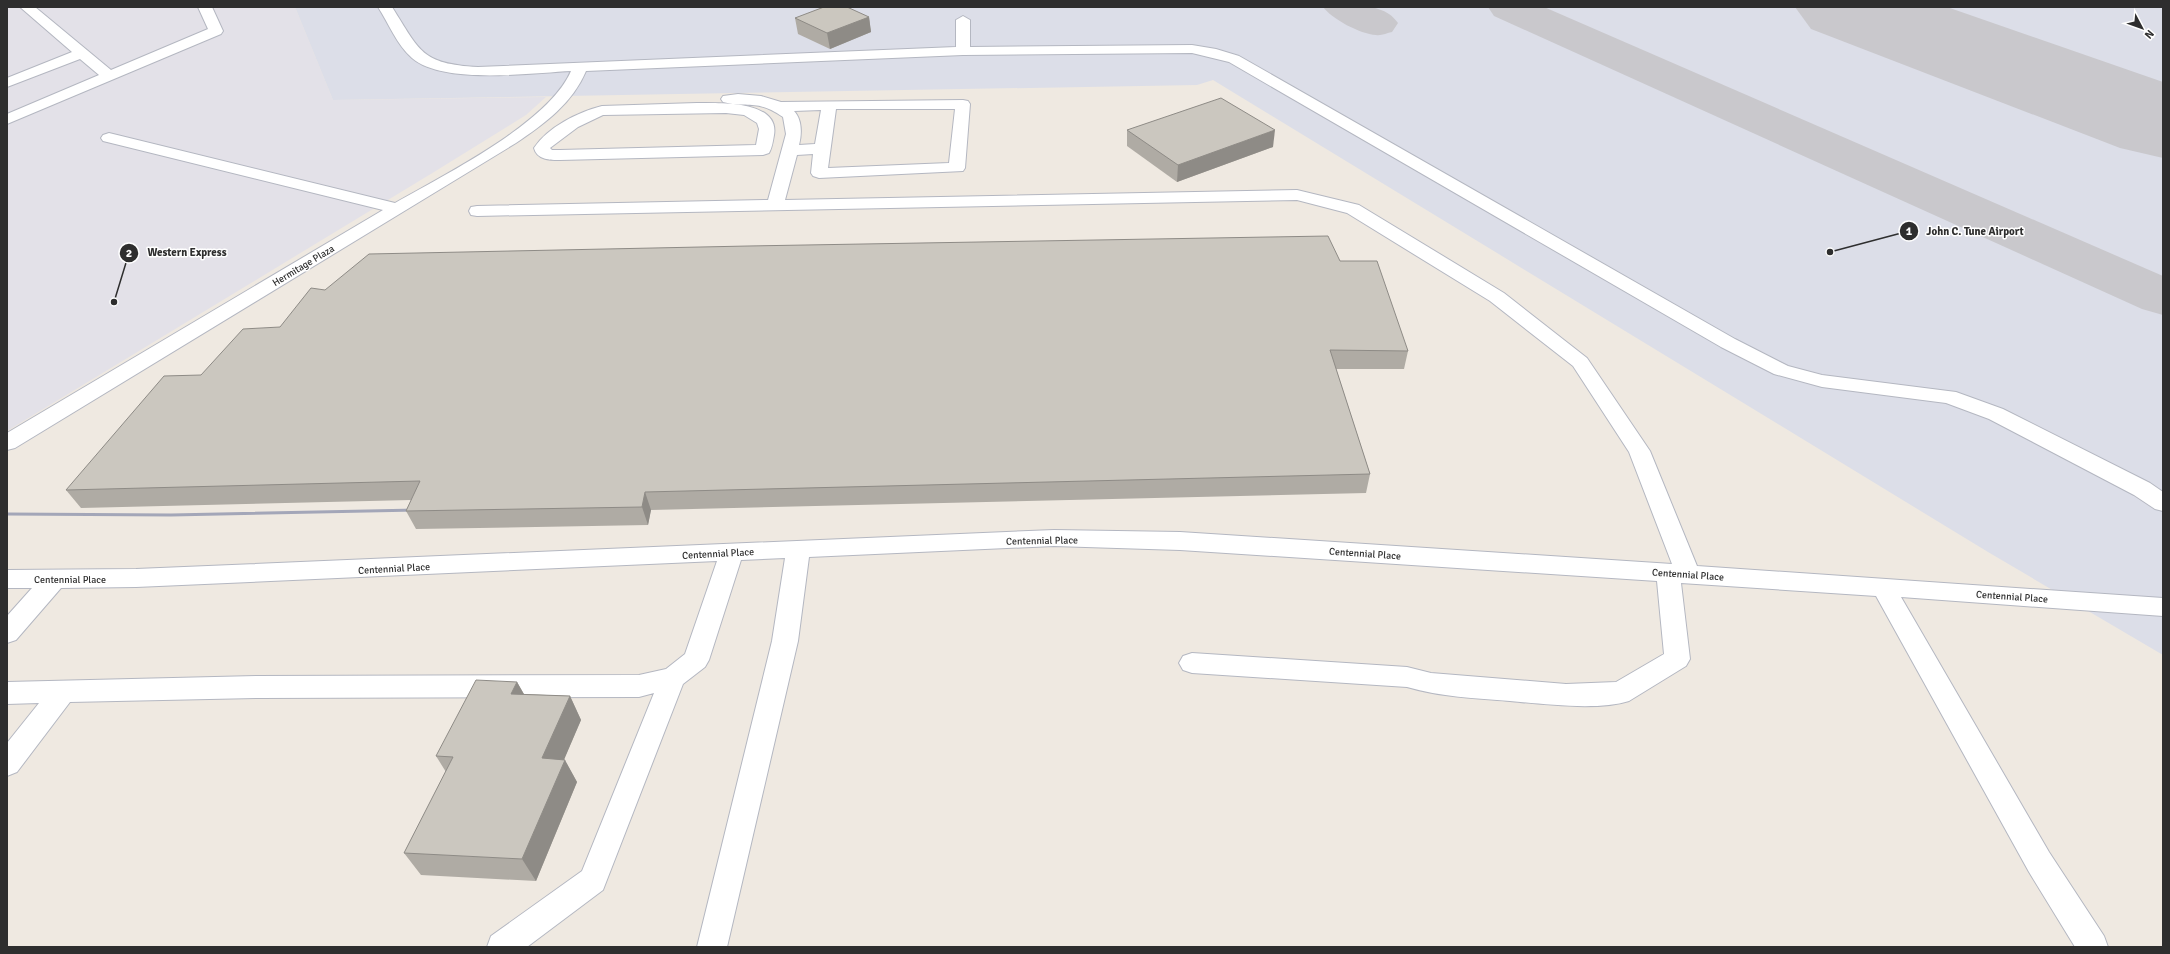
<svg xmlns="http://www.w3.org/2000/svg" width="2170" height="954" viewBox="0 0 2170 954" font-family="Signika,sans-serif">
  <rect width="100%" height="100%" fill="#efe9e1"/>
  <path fill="#e3e1e8" d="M7 7H295L333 100 546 97 526 115 434 172 7 431Z"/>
  <path fill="#dcdee8" d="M295 7H2163V655L1988 552 1213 80 1197 85 333 100Z"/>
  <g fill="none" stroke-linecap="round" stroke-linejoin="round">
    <g fill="#c9c8cc" fill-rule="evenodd">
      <path d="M1323 7C1349 7 1382 0 1398 23L1392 32C1387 33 1381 36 1376 35 1360 34 1332 19 1323 7Z"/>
      <path d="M1488 7H1544L2163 276V315L2142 309 1494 16Z"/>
    </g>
    <path fill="#c9c8cc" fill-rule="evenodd" d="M1795 7H1947L2163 82V158L2120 148 1811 29Z"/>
    <defs>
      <g id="minor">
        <path d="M20 7H35L111 70 208 29 198 7H212L223 31 221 34 7 124V114L99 75 80 59 7 87V78L72 52Z"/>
        <path d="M378 7H392C420 51 421 64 478 67L956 47V20L963 16 970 20V47L1192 45 1216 49 1239 56 1735 339 1788 366 1822 375 1956 392 2003 409 2150 483 2163 492V511L2155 509 2134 495 1989 419 1946 403 1822 387 1774 374 1721 347 1229 62 1192 53 963 55 586 71C572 104 544 124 516 143L15 448 7 450V433L383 210 103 141 101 138 103 135 109 133 395 203C444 175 549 123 571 71 531 73 443 85 412 58 397 45 389 24 378 7Z"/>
        <path d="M738 94 761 96 781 102 963 100 968 101 970 104 965 168 963 171 819 178 813 176 811 173 813 154 797 155 785 200 1297 190 1359 205 1504 293 1587 358 1650 451 1697 566 2163 598V616L1901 597 2049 852 2104 936 2108 947H2075L2029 872 1876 596 1681 583 1690 659 1686 666 1629 701C1598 711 1543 704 1510 701 1475 698 1441 697 1407 687L1192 673 1183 670 1179 663 1183 656 1192 653 1407 667 1431 673 1566 684 1616 682 1664 654 1657 581 1180 550 1054 546 809 557 798 641 727 947H697L772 641 785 558 741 560 709 660 705 667 683 684 603 890 527 947H487L491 936 582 871 654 693 639 697 257 698 70 702 17 772 7 776V743L39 703 7 704V682L257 676 639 675 666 669 685 654 717 561 136 587 61 588 16 640 7 643V616L32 588H7V570L136 569 1054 530 1180 532 1672 564 1629 452 1573 366 1490 301 1347 213 1297 200 477 216 471 215 469 211 471 207 477 206 768 200 786 134 783 117C755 98 749 109 723 102L721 99 723 96ZM836 109H955L949 163 828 168ZM821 110 815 144 799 145C802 134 802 119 794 111Z"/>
        <path d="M697 103C718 103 780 100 774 135 773 141 772 148 769 153L763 155 560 160C550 160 537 160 534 148 548 127 578 112 602 106ZM726 113 744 115 757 123 759 129 756 145 560 150H552L550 148 578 127 603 115Z"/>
      </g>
    </defs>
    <use href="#minor" stroke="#b4b7c1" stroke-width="2"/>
    <use href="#minor" fill="#fff" fill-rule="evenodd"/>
    <path stroke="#a3a6b8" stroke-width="3" d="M7 514 171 515 417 510"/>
  </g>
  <g fill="#afaba4">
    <path d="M869 17 871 32 830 49 798 34 795 18Z"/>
    <path d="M1127 130 1273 147 1177 182 1127 146Z"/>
    <path d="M1340 261 1408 351 1404 369H1336L1370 474 1366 493 651 510 648 525 416 529 406 511 411 500 81 508 66 490 201 375 280 327 325 290Z"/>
    <path d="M517 682 524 694 570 696 581 720 564 759 577 782 536 881 421 875 404 853 446 772 436 756Z"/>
  </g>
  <g fill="#8e8b86">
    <path d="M869 17 871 32 830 49 827 33Z"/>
    <path d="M1275 130 1273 147 1177 182 1178 165Z"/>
    <path d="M645 492 651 510 648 525 642 507Z"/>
    <path d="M517 682 530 705 511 694Z"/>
    <path d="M570 696 581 720 555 781 542 758Z"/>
    <path d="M565 760 577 782 536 881 522 859Z"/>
  </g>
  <g fill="#cbc7bf" stroke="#8e8b86">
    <path d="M824 7H847L869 17 827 33 795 18Z"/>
    <path d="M1221 98 1275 130 1178 165 1127 130Z"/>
    <path d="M1328 236 1340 261H1377L1408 351 1330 350 1370 474 645 492 642 507 406 511 420 481 66 490 164 376 201 375 243 329 280 327 311 288 325 290 369 254 748 246Z"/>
    <path d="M476 680 517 682 511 694 570 696 542 758 565 760 522 859 404 853 453 757 436 756Z"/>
  </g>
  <g text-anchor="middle" stroke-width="3" stroke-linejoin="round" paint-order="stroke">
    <g font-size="10" fill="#2e2e2e" stroke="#fff">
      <text transform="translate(303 265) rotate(-31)" y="4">Hermitage Plaza</text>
      <text transform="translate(1042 540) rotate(-1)" y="4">Centennial Place</text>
      <text transform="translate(718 553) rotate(-3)" y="4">Centennial Place</text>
      <text transform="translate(1365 553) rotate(4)" y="4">Centennial Place</text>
      <text transform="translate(394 568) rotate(-3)" y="4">Centennial Place</text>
      <text transform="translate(1688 574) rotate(4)" y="4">Centennial Place</text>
      <text x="70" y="583">Centennial Place</text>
      <text transform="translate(2012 596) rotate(4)" y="4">Centennial Place</text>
    </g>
  </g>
  <path fill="none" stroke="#2e2e2e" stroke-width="1.5" d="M1830 252L1909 231M114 302L129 253"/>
  <g fill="#2e2e2e" stroke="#fff" stroke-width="1.5">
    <circle cx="1830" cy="252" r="4"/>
    <circle cx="114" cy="302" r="4"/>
    <circle cx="1909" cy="231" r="10"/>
    <circle cx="129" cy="253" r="10"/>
  </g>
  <g font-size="12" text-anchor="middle" font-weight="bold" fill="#fff">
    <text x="1909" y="235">1</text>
    <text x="129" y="257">2</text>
  </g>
  <g font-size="11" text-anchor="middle" font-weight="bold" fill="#2e2e2e" stroke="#fff" stroke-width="3" stroke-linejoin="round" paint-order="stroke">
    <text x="1975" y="235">John C. Tune Airport</text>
    <text x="187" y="256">Western Express</text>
  </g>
  <rect width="2170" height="954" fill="none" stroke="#2e2e2e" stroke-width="16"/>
  <g transform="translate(2142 28) rotate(131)" stroke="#ffffff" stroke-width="3" paint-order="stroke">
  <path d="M0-3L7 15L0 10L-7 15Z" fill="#2e2e2e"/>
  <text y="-6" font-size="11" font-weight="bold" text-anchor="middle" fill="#2e2e2e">N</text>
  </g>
</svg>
